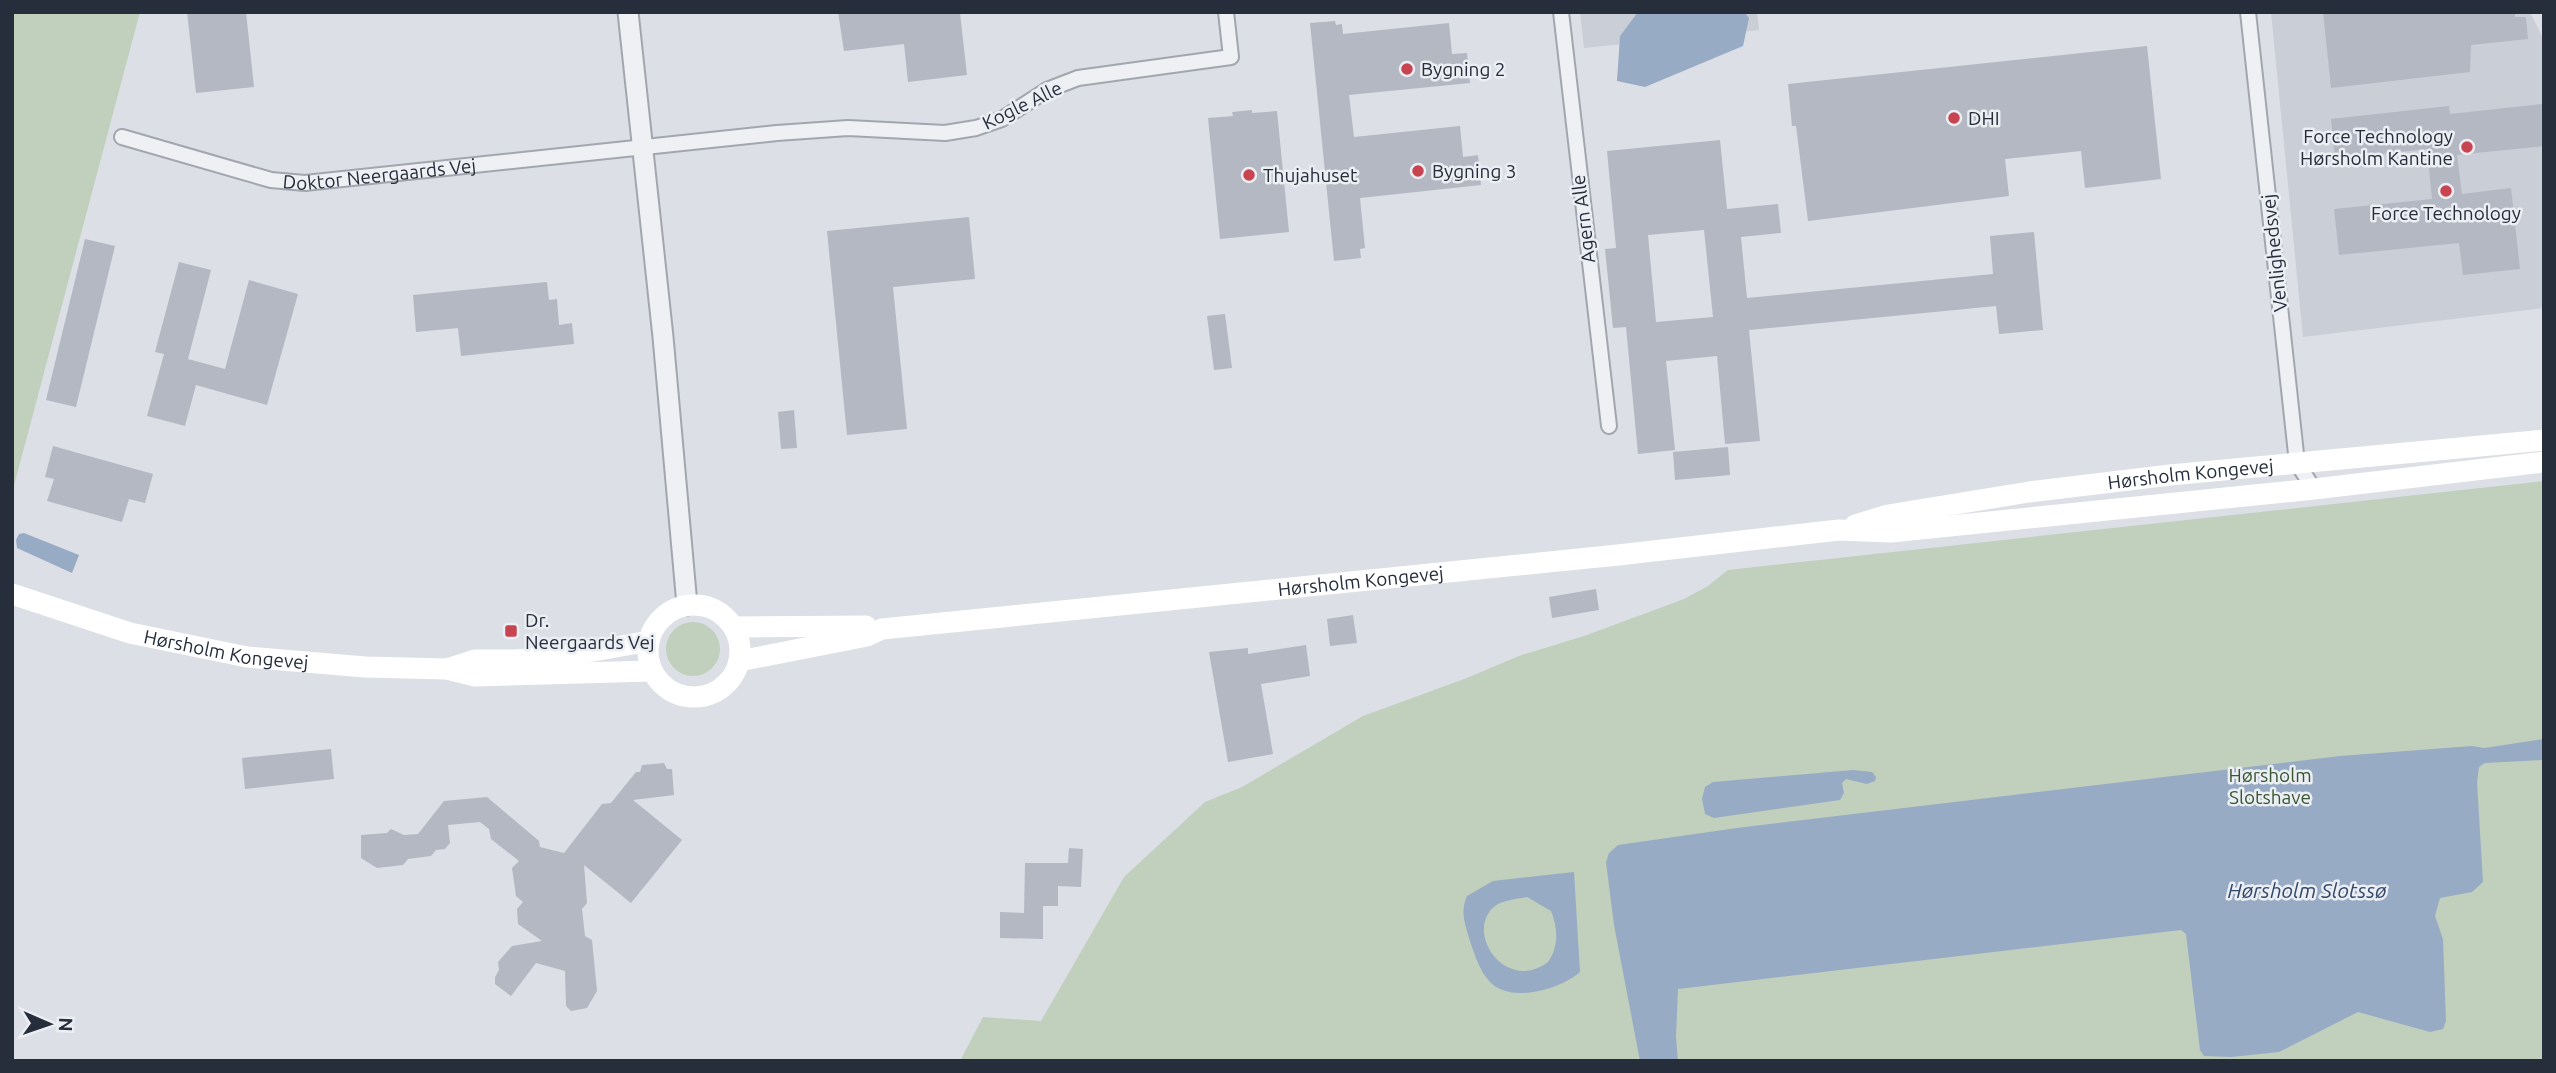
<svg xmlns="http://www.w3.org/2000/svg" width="2556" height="1073" viewBox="0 0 2556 1073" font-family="Ubuntu,sans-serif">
  <rect width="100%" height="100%" fill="#dcdfe5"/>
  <g fill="#caced7">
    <path d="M1580 12H1757L1759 30 1584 48Z"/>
    <path d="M2271 12H2530L2544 40V308L2303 337Z"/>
  </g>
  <g fill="#c1cfbd">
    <path d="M12 12H140L12 493Z"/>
    <path d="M2544 481V1061H960L983 1017 1041 1021 1124 877 1205 802 1242 787 1363 716 1467 678 1519 656 1587 635 1684 599 1708 586 1728 570Z"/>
    <circle cx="693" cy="649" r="27"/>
  </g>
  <g fill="#98abc4" fill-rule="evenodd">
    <path d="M1638 12H1744L1749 18 1743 46 1645 87 1617 81 1620 36Z"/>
    <path d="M24 533 79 555 72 573 17 548 16 540 19 534Z"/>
    <path d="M2544 739V760L2485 763 2479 767 2477 782 2483 882 2472 892 2440 898 2435 916 2443 939 2446 1021 2443 1029 2430 1032 2358 1012 2279 1052 2231 1057 2204 1056 2200 1050 2186 934 2181 930 1678 989 1676 1037 1678 1061H1640L1614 925 1606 862 1609 853 1618 845 1737 828 2340 756 2472 746 2484 748Z"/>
    <path d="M1853 770 1872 772 1876 777 1875 781 1867 784 1846 779 1842 783 1844 793 1840 800 1714 818 1705 814 1702 799 1705 787 1713 782Z"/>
    <path d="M1574 872 1580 972C1561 989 1511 1004 1490 982 1479 970 1474 953 1469 938 1465 923 1460 912 1467 896L1493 881ZM1527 897 1551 911C1558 928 1559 947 1548 962 1506 994 1463 932 1495 906 1503 900 1517 899 1527 897Z"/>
  </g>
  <g fill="#b3b8c2" fill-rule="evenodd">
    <path d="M187 12H246L254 87 196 93Z"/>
    <path d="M838 12 960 13 967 75 908 82 904 44 844 51Z"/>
    <path d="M2323 12H2515V17H2526L2528 39 2471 45 2470 72 2331 88Z"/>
    <path d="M1335 21 1336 25 1342 24 1343 34 1449 23 1452 54 1467 53 1470 83 1349 95 1354 137 1460 126 1463 157 1478 155 1481 185 1360 198 1365 248 1360 249 1361 258 1334 261 1310 23Z"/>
    <path d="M2147 46 2161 179 2085 188 2081 151 2005 159 2009 196 1808 221 1796 126H1792L1788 84Z"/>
    <path d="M2542 104 2544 146 2457 155 2462 194 2511 188 2520 269 2463 275 2459 243 2339 255 2334 209 2432 199 2427 149 2335 159 2331 119 2449 106 2450 114Z"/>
    <path d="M1252 110V113L1277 111 1289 232 1220 239 1208 118 1233 116 1232 112Z"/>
    <path d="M1720 140 1727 209 1778 204 1781 233 1741 237 1747 298 1993 274 1990 236 2034 232 2043 330 1999 334 1996 306 1749 330 1760 441 1725 444 1717 356 1666 361 1675 450 1638 454 1626 327 1613 328 1605 249 1616 248 1607 151ZM1704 230 1713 317 1656 322 1648 235Z"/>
    <path d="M969 217 975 279 893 287 907 429 847 435 827 231Z"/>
    <path d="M85 239 115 246 76 407 46 400Z"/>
    <path d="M179 262 211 270 188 359 225 369 249 280 298 294 267 405 196 385 185 426 147 416 164 354 155 352Z"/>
    <path d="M547 282 549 300 557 299 559 325 572 323 574 344 461 356 458 328 416 332 413 295Z"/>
    <path d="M1225 314 1232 368 1214 370 1207 316Z"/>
    <path d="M794 410 797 448 781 449 778 412Z"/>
    <path d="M53 446 153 474 145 503 129 499 122 522 47 501 54 479 45 477Z"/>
    <path d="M1728 447 1730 475 1675 480 1673 452Z"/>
    <path d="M1596 589 1599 610 1552 618 1549 597Z"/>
    <path d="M1353 615 1357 643 1330 646 1327 619Z"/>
    <path d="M1306 645 1310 676 1261 684 1273 754 1228 762 1209 652 1248 648V654Z"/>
    <path d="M331 749 334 779 245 789 242 758Z"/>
    <path d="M664 763 667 769H672L674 795 633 800 682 840 631 903 584 865 587 903 582 909 585 936 592 940 597 991 587 1008 571 1011 566 1006 565 971 536 963 511 996 495 984V977L499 970 498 962 512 946 542 941 518 924 517 909 523 902 516 896 512 868 519 861 491 839 489 829 480 822 448 825 450 843 445 849 436 850 431 856 408 859 403 865 377 868 361 858V835L387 833 391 829 404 835 418 834 444 801 487 797 539 841 540 847 564 853 602 804 611 803 636 772H640L642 765Z"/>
    <path d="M1069 848 1083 849 1081 887 1058 886V906H1043V939L1000 938V912L1024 913 1025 863H1068Z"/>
  </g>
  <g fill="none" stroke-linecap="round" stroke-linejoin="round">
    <defs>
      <g id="minor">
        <path d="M1561 12 1609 426"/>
        <path d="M2248 12 2297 463 2314 489"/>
        <path id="s1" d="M122 137 271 180 305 183 777 133 848 128 945 133 976 128 1002 119 1047 90 1078 78 1231 57 1226 12"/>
      </g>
      <path id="tertiary" d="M628 12 663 337 687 605"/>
    </defs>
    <use href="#minor" stroke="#a2a6af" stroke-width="18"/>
    <use href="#tertiary" stroke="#a2a6af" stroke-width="23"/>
    <use href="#minor" stroke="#eef0f4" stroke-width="14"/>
    <use href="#tertiary" stroke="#eef0f4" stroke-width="19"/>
    <g stroke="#fff" stroke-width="21">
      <path id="s2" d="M1855 525 1888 515 2029 492 2170 475 2544 440"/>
      <path id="s3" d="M12 594 130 633 247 657 365 667 447 669 475 676 652 671"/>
      <circle cx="694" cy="651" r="46"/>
      <path d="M734 627 866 626"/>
      <path id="s4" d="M739 661 867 636 882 629 1618 555 1839 530 1891 532 2314 489 2544 462"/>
      <path d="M447 669 475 660H516L566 656 649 641"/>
    </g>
  </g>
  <g fill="#c74450" stroke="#ebeef3" stroke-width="2.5">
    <circle cx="1407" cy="69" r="7"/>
    <circle cx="1954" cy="118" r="7"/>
    <circle cx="2467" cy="147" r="7"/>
    <circle cx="1418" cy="171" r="7"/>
    <circle cx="1249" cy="175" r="7"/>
    <circle cx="2446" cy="191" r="7"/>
    <rect x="504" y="624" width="14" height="14" rx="3.5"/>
  </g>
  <g text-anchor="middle" stroke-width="5" stroke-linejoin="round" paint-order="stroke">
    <g font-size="19" fill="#262d3b" stroke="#ebeef3" text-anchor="start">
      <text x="1421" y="76">Bygning 2</text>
      <text x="1968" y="125">DHI</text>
      <text x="2453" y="143" text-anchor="end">Force Technology<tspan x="2453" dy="22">Hørsholm Kantine</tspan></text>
      <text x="1432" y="178">Bygning 3</text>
      <text x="1263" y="182">Thujahuset</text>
      <text x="2446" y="220" text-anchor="middle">Force Technology</text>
      <text x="525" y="627">Dr.<tspan x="525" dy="22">Neergaards Vej</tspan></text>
    </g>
    <g font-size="19" fill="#262d3b" stroke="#ebeef3">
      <text transform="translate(1022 105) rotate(-26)" y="7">Kogle Alle</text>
      <text dy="7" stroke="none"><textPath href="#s1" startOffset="264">Doktor Neergaards Vej</textPath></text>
      <text transform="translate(1583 219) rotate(-97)" y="7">Agern Alle</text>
      <text transform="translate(2274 253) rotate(-96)" y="7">Venlighedsvej</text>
      <text dy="7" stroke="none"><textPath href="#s2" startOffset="340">Hørsholm Kongevej</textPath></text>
      <text dy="7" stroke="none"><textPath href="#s4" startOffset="628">Hørsholm Kongevej</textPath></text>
      <text dy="7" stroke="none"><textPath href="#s3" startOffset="222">Hørsholm Kongevej</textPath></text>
    </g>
    <g font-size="19" fill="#395634" stroke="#ebeef3">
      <text x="2270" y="782">Hørsholm<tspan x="2270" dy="22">Slotshave</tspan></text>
    </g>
    <g font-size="21" font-style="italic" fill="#33496c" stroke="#ebeef3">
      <text x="2307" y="898">Hørsholm Slotssø</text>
    </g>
  </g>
  <rect width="2556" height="1073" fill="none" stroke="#262d3b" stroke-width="28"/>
  <g transform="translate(49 1024) rotate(92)" stroke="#ebeef3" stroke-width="5" paint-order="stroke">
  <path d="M0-5L12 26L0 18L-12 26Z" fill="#262d3b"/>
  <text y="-10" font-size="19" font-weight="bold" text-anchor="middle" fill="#262d3b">N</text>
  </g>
</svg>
